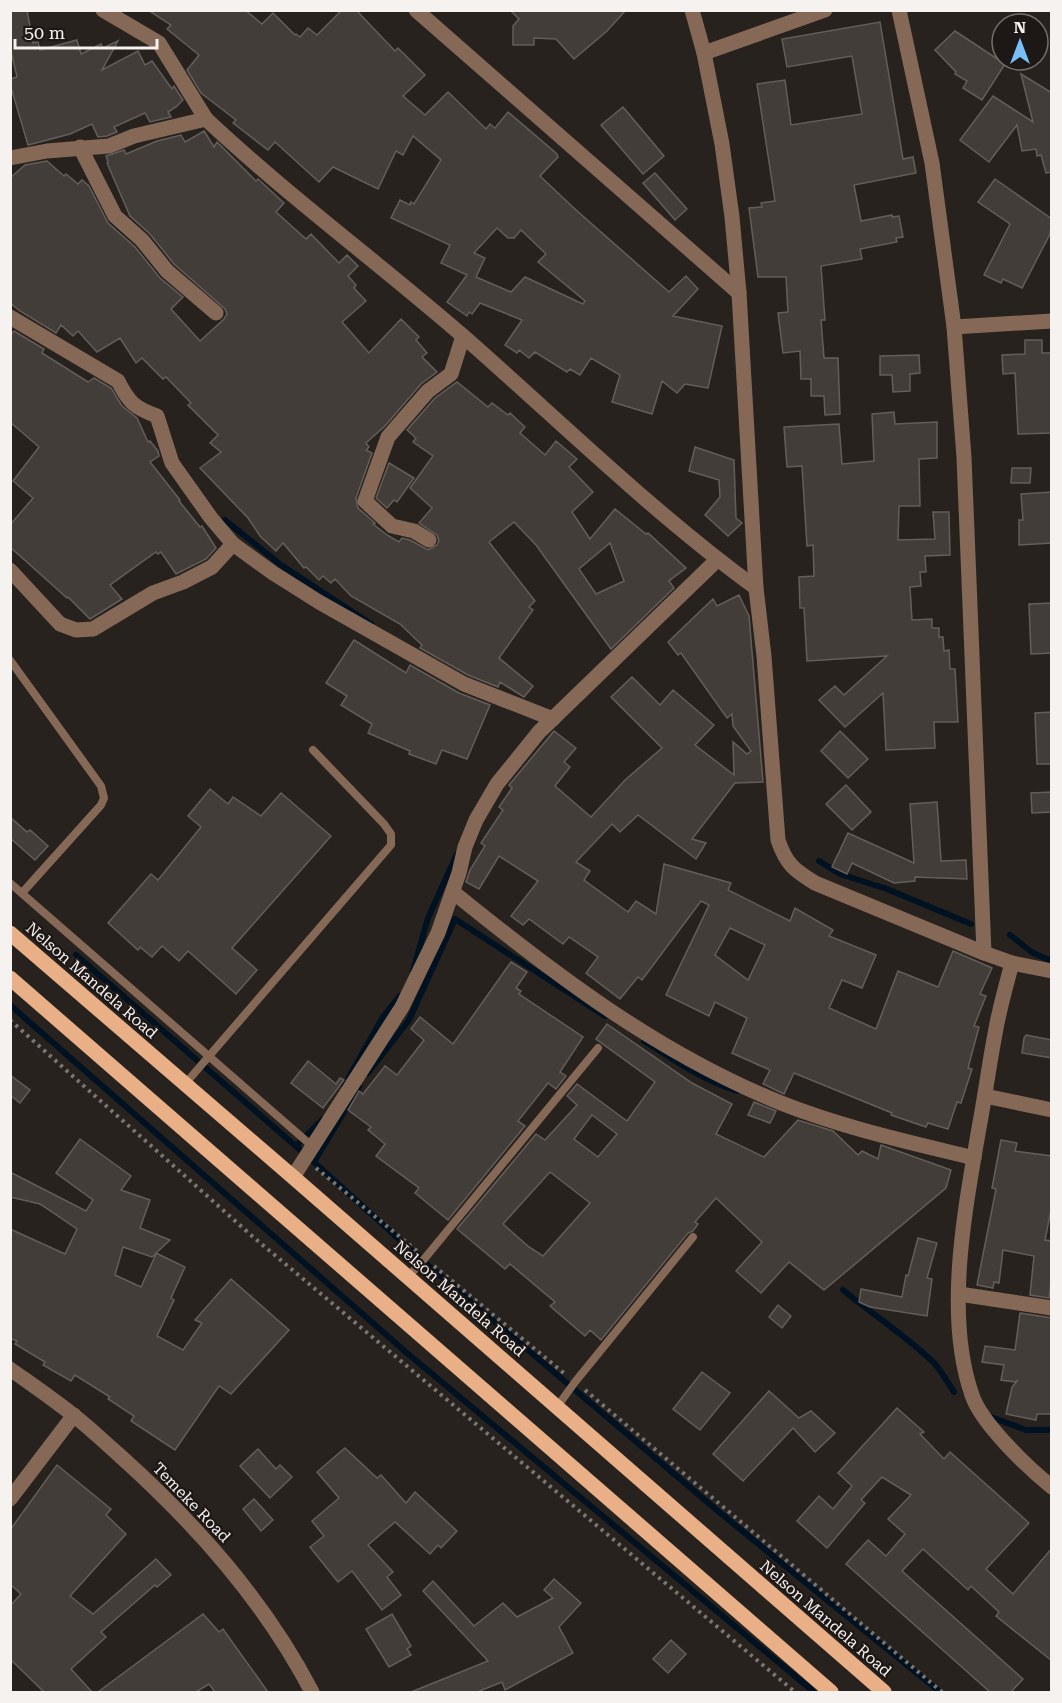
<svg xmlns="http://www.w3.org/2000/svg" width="1062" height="1703" viewBox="0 0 1062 1703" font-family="'Roboto Serif',serif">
  <rect width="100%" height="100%" fill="#27221e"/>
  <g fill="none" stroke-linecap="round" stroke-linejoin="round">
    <g stroke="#001221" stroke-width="6">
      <path d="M225 520 281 565 371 624"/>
      <path d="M819 861 840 874 887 889 971 924"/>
      <path d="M1010 935 1033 953 1052 961"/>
      <path d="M76 955 314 1162 423 1261 719 1512 940 1692"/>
      <path d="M413 971 428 918 457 854"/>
      <path d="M10 1005 407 1353 814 1692"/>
      <path d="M644 1041C674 1060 702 1080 737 1091"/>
      <path d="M368 1073 409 1020 455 919 605 1016"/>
      <path d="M344 1086 383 1017 400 996"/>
      <path d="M296 1146 323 1119"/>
      <path d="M314 1162 359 1087"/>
      <path d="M843 1290C873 1315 907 1336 935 1364 942 1372 948 1383 954 1392"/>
      <path d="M988 1416 1026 1430H1052"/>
    </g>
  </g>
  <g fill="#423d39" stroke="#645e5a" stroke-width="1.5" fill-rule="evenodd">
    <path d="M10 10H27L33 43 38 42 40 50 77 40 81 54 101 44 103 48 118 41 102 70 138 51 145 65 152 61 172 89 174 86 183 100 176 107 168 112 171 117 150 122 145 113 114 127 117 132 107 136 98 137 92 124 70 134 28 145 10 84V79L17 77 10 47Z"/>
    <path d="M148 10H245L262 24 273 13 295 35 296 34 300 37 308 28 317 35 342 10H356L395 51 398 48 425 75 403 96 425 115 448 92 486 129 490 124 495 128 508 112 557 154 558 157 540 176 576 210 669 292 686 276 698 289 673 316 722 326 708 388 685 384 677 393 662 381 652 414 612 402 620 375 591 358 580 375 570 369 567 372 535 352 529 358 519 350 517 353 505 345 522 320 480 303 472 314 469 312 467 316 447 302 467 275 441 263 450 245 391 218 400 200 410 205 411 202 414 204 441 160 413 136 403 155 396 151 378 189 333 167 319 182 275 142 268 150 233 123 236 120 201 93 187 70 199 55 167 29 171 25ZM497 228 508 238H514L521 230 546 254 538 262 585 301 583 304 525 277 511 292 476 277 485 258 474 253Z"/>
    <path d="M510 10H626L607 31 574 59 556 39 534 38V45H513V26L519 19Z"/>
    <path d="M880 22 903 159 913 157 916 173 854 185 861 221 892 215V217L899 216 903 237 896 238 897 242 860 249 862 259 821 266 825 320H821L824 358H838L840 414 825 415 824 396H811V379H801L800 351 783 353 778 313 788 312 786 277H758L749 208 762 207 761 203 775 201 757 84 785 80 791 125 862 114 852 56 787 67 782 39Z"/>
    <path d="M955 31 1005 64 982 100 963 88 967 81 955 74 956 72 935 50Z"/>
    <path d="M1021 74 1052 93V172L1046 173 1041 155 1037 156 1036 149 1022 151 1017 125 989 162 960 140 993 96 1033 122Z"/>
    <path d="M623 107 664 156 643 174 601 125Z"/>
    <path d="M204 131 214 147 217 142 256 181 258 179 284 203 276 212 306 239 311 234 339 263 347 255 358 266 348 276 356 285 354 288 366 301 342 322 369 353 401 319 419 337 416 340 427 353 422 357 437 372 421 384 385 426 366 443 369 447 366 450 372 453 356 498 358 508 375 523 373 524 387 535 399 542 402 538 410 540 428 550 437 545 439 541 437 535 419 523 432 508 410 488 433 456 413 442 416 438 407 430 435 398 457 382 488 407 492 403 508 415 510 413 525 427 520 433 545 455 556 441 577 459 569 467 593 492 572 512 590 539 615 509 646 534 648 533 686 568 669 581 674 588 611 649 536 545 514 522 489 542 535 601 529 607 533 610 499 658 533 686 524 697 500 682 498 687 468 675 420 648 422 645 400 624 351 596 335 579 331 583 323 576 319 580 306 567 304 568 283 543 276 551 260 536 248 518 200 468 221 452 210 443 218 435 188 405 191 403 166 377 163 379 142 358 136 363 120 338 97 352 78 331 73 336 61 325 56 333 20 311 10 303V178L25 165 47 161 64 176 66 174 78 184 82 180 89 186 108 223 135 247 160 278 183 297 171 309 200 341 224 319 227 314 225 309 174 264 150 234 130 216 107 163 108 162 106 156 124 150 126 154 157 141 181 135 185 142ZM610 543 624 581 596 594 579 569Z"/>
    <path d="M655 173 687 209 675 220 643 183Z"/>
    <path d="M995 179 1052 219 1050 234 1022 288 1003 279 1001 283 984 275 1010 224 978 202Z"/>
    <path d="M14 331 44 349 42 353 88 382 94 378 111 388 122 406 137 418 148 442 150 441 158 451 159 456 150 462 180 500 179 501 200 527 202 526 216 548 206 559 176 574 161 552 158 554 156 552 110 585 122 599 90 619 68 597 67 598 10 547V525L33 498 13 481 39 447 10 422V336Z"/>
    <path d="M1025 340H1042V353H1052V433L1018 434 1015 373 1003 374 1002 355 1025 354Z"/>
    <path d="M919 355 920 373 910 374V391L893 392 892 375H880V356Z"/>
    <path d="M894 412 895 424 937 422V458L919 459 920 506H899L898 540 935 539 933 512H949L950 555 925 556 926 572H920L921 586 910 587 912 620 932 619V628H939V637H943L944 651 949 650 950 669H955L958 722H934L935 748 886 750 883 693 845 727 819 700 835 686 844 695 887 656 807 661 804 608H800L799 577 814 576 813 545 807 546 802 466 787 467 784 427 839 424 842 464 874 461 872 414Z"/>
    <path d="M695 447 734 460 736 518 742 523 728 536 705 515 720 497 719 480 689 471Z"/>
    <path d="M389 463 414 478 397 502 394 500 387 508 376 498Z"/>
    <path d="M1012 468H1031L1030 483H1011Z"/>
    <path d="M1052 492V543L1019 545V520H1023L1021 494Z"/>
    <path d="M739 595 749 616 763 782 735 783 692 839 706 843 696 859 638 815 620 832 612 824 576 862 590 871 584 880 628 912 636 901 656 914 664 864 731 883 728 890 790 921 795 908 833 930 829 936 876 955 862 988 842 980 829 1008 876 1029 898 971 938 987 953 951 992 968 980 994 986 996 974 1026 979 1027 968 1068 972 1069 961 1103 957 1102 948 1129 928 1123 926 1127 891 1115 892 1113 794 1073 784 1094 763 1084 770 1070 732 1053 747 1018 715 1002 709 1016 666 995 709 905 701 901 642 980 638 977 620 999 586 973 598 957 569 937 563 944 529 919 523 925 511 916 538 881 499 856 479 889 466 882 470 870 485 846 481 843 503 810 499 807 512 788 509 785 554 731 576 748 564 762 570 767 555 786 591 817 625 780 662 748 611 697 632 677 660 705 673 690 714 725 695 745 734 775 733 742 747 754 751 751 733 726 732 714 727 718 681 653 678 655 668 642 713 599 717 606ZM730 928 765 945 748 980 715 955Z"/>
    <path d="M1052 603V653L1031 654 1029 604Z"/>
    <path d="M354 640 406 673 410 665 459 693 490 705 467 759 442 750 436 764 409 754 410 751 368 733 372 724 341 705 347 696 326 683Z"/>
    <path d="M1052 712V764H1037L1035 713Z"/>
    <path d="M840 731 868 759 848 778 821 751Z"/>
    <path d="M846 785 871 812 852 830 826 804Z"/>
    <path d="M210 789 228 804 233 797 261 816 281 793 331 836 232 948 257 970 236 994 188 951 179 961 162 946 152 957 140 947 138 950 108 923 151 874 158 880 201 827 188 816Z"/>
    <path d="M1052 792V812L1032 813 1031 793Z"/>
    <path d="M937 802 941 861 966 860 967 879 915 877V881L894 883 852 863 847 874 832 867 848 833 914 863 910 804Z"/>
    <path d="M10 817 27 832 30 830 48 846 35 860 10 838Z"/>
    <path d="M511 962 527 972 516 988 521 991 519 994 583 1037 560 1072 566 1076 556 1089 548 1083 518 1121 525 1126 448 1220 415 1193 419 1188 376 1156 385 1144 368 1130 371 1127 348 1110 359 1091 363 1094 385 1066 397 1075 424 1040 411 1029 420 1017 453 1044Z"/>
    <path d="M607 1024 692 1083 732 1104 716 1134 764 1157 798 1120 833 1131 858 1155 862 1151 878 1159 881 1145 951 1170 946 1188 824 1290 789 1262 761 1293 736 1271 762 1242 716 1198 695 1222 698 1224 693 1231 688 1233 601 1340 590 1330 585 1336 550 1306 555 1302 510 1264 505 1269 457 1229 536 1134 545 1140 577 1105 567 1096 577 1084 627 1121 655 1082 596 1039ZM592 1115 617 1134 598 1157 574 1139ZM550 1172 590 1203 543 1256 529 1247 503 1224Z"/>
    <path d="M1026 1035 1052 1040V1058L1022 1053 1024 1038Z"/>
    <path d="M308 1061 336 1084 340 1078 344 1080 323 1108 291 1083Z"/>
    <path d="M10 1075 30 1090 20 1103 10 1095Z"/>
    <path d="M754 1102 776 1111 770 1123 748 1115Z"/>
    <path d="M80 1139 131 1176 121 1190 150 1200 140 1228 170 1240 156 1253 185 1267 171 1298 174 1300 157 1336 183 1350 202 1323 195 1320 231 1279 289 1330 231 1394 219 1386 175 1450 131 1421 134 1416 108 1399 110 1397 75 1375 71 1381 43 1365 45 1362 15 1344 17 1341 10 1338V1229L65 1254 77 1229 40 1204 10 1197V1172L86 1211 93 1200 56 1173ZM123 1247 152 1257 156 1254 141 1287 115 1275Z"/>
    <path d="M1001 1140 1017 1143 1015 1151 1052 1156V1205L1045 1240 1052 1241V1273L1049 1298 1030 1295 1034 1256 1003 1250 999 1283 994 1282 993 1288 977 1285 996 1189 992 1188Z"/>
    <path d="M918 1238 937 1243 927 1278 932 1279 927 1316 870 1307 859 1302 861 1289 902 1297 906 1275 908 1276Z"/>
    <path d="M778 1305 791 1316 782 1328 769 1317Z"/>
    <path d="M1020 1313 1052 1318V1414H1037L1036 1420 1006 1414 1012 1387 1018 1380 1015 1382 1001 1380 1004 1365 982 1362 985 1346 1015 1350Z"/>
    <path d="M702 1372 730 1393 700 1430 673 1409Z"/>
    <path d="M769 1391 799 1418 811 1411 835 1433 815 1452 793 1428 743 1481 713 1454Z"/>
    <path d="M897 1408 924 1432 920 1434 944 1459 950 1452 1029 1523 986 1569 1013 1594 1052 1548V1661L996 1616 999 1612 971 1586 968 1590 923 1549 902 1571 1023 1679 1011 1692H990L846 1564 868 1540 886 1556 905 1534 888 1519 911 1495 882 1477 861 1500 865 1503 827 1548 797 1521 819 1496 833 1509 852 1486 838 1473Z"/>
    <path d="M345 1448 377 1478 381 1475 406 1503 415 1492 457 1531 441 1548 438 1545 430 1554 395 1522 368 1545 393 1572 387 1577 401 1595 382 1610 352 1571 338 1582 310 1547 324 1536 312 1521 339 1498 317 1472Z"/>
    <path d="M258 1449 276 1469 280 1465 292 1477 270 1498 240 1466Z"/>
    <path d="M57 1465 111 1509 106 1515 126 1534 70 1596 93 1614 156 1559 171 1575 157 1587 155 1585 101 1632 106 1637 71 1669 92 1692H44L10 1659V1606L21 1594 10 1584V1530Z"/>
    <path d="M254 1499 273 1520 261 1531 243 1509Z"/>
    <path d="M554 1579 581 1603 559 1627 573 1653 505 1690 502 1682 477 1692H411L488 1661 423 1591 433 1581 474 1626 503 1603 517 1617 553 1598 544 1590Z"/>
    <path d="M203 1614 219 1632 223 1629 268 1692H215L209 1684 196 1692H98Z"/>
    <path d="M392 1614 411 1646 407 1649 411 1655 389 1667 366 1629Z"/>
    <path d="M671 1640 686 1654 668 1673 653 1659Z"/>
  </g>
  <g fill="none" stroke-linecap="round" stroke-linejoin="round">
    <g stroke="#7a7673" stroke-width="4" stroke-dasharray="3 4.5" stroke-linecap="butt">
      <path d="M10 1020 252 1236 795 1692"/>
      <path d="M316 1168 417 1251"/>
      <path d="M434 1266 565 1374"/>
      <path d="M585 1390 942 1692"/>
    </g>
    <g stroke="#856956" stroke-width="8">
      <path d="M10 660 101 786 104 798 101 805 22 893"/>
      <path d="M10 883 312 1146"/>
      <path d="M185 1084 391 845V834L384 824 313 750"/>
      <path d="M408 1277 425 1258 598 1048"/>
      <path d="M557 1407 575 1382 693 1237"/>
    </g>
    <g stroke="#856956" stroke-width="15">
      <path d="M103 10 159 43 206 119"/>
      <path d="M416 10 739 293"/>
      <path d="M692 10 704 53 722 144 732 217 739 293 756 588 764 656 778 840C786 864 794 870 815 883L984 953 1012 963 1052 971"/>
      <path d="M899 10 932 163 954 327 964 457 984 953"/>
      <path d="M704 53 825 10"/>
      <path d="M80 147 115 216 142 240 167 271 216 313"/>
      <path d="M10 158 47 151 109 146 134 136 206 119C288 196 379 263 463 336 560 421 652 512 756 588"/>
      <path d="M10 317 118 381C129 403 135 408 157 416L172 463 211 518 233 544 273 573 319 602 464 684 553 719"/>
      <path d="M954 327 1052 321"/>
      <path d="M429 540 414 531 392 526 365 501 388 437 428 391 451 374 463 336"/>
      <path d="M10 570 60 624 76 630 93 629 153 593 183 582 212 567 233 544"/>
      <path d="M453 892C554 974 659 1054 781 1103 844 1128 909 1142 974 1158"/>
      <path d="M1012 963C1006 986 999 1010 995 1034 989 1065 985 1097 979 1128 965 1210 944 1315 972 1395 981 1423 1028 1468 1052 1487"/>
      <path d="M985 1096 1052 1110"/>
      <path d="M293 1177 402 1007 438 933 459 873 465 847 476 820 497 784 539 732 717 560"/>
      <path d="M959 1294 1052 1308"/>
      <path d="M10 1499 74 1415"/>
    </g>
    <path stroke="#856956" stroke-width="15" d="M10 1369C31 1384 53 1399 73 1415 89 1427 103 1441 118 1454 195 1523 264 1600 312 1692"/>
    <g stroke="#e9b087" stroke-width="15">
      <path d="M10 933 293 1177 884 1692"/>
      <path d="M10 978 831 1692"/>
    </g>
  </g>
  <g text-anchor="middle" stroke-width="4.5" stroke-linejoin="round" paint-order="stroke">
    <g font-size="16" fill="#f6f2f0" stroke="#1d1815">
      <text transform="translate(92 980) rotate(41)" y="6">Nelson Mandela Road</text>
      <text transform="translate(460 1298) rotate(41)" y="6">Nelson Mandela Road</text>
      <text transform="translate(192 1502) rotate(46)" y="6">Temeke Road</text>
      <text transform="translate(826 1618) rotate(41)" y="6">Nelson Mandela Road</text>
    </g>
  </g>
  <rect width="1062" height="1703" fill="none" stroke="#f6f2f0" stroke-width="24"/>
  <g transform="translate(1020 42)"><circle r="28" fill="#1d1815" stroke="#746f6d" stroke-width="1.5"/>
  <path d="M0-4.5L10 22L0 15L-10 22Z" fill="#78bff7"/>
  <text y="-9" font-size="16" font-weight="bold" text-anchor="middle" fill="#f6f2f0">N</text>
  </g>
  <path d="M15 39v9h142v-9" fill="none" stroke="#f6f2f0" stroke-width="3"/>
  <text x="24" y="39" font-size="18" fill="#f6f2f0" stroke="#1d1815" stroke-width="4.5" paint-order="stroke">50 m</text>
</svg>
